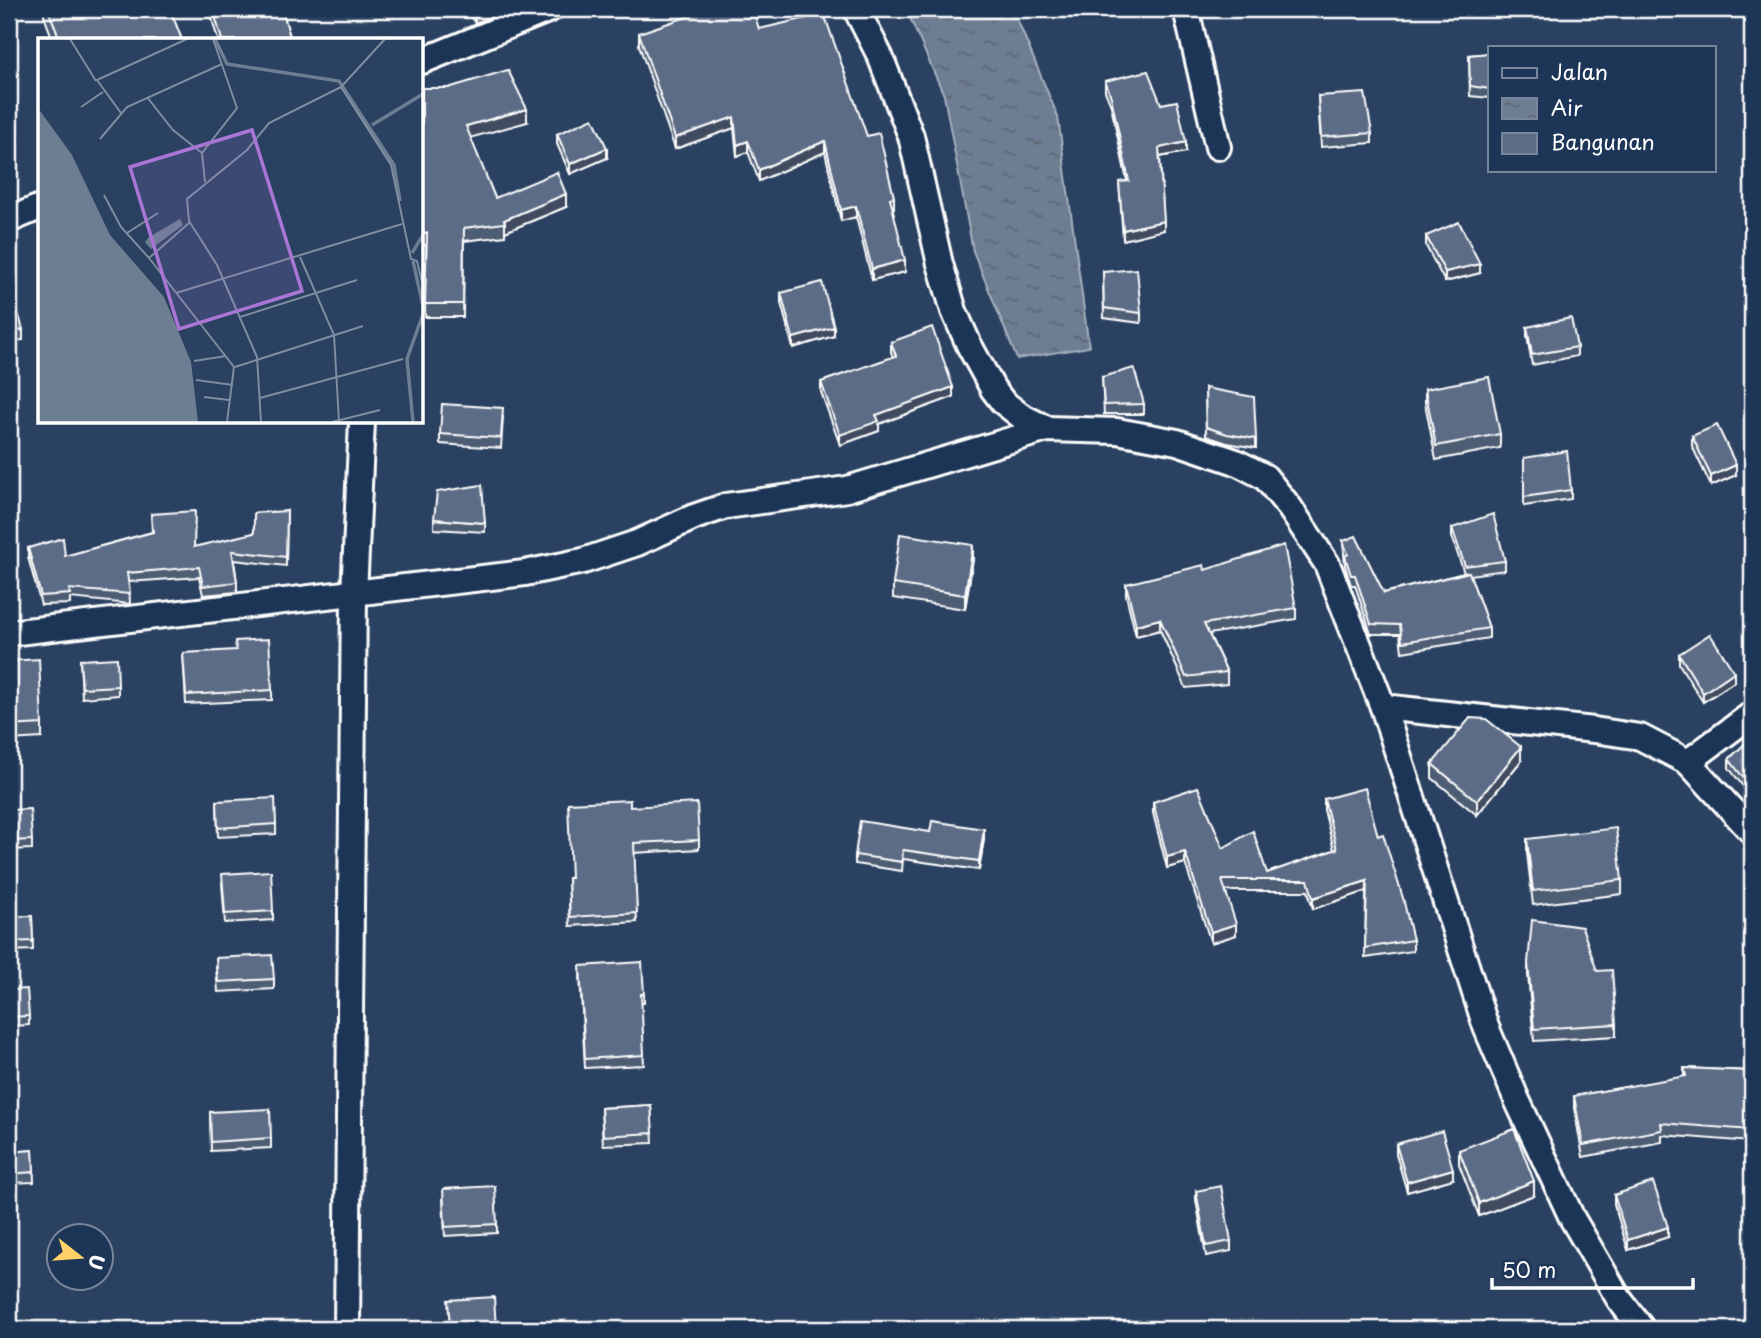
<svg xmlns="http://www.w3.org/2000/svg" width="1761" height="1338" viewBox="0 0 1761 1338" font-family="'Playpen Sans',sans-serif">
  <defs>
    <pattern id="water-ripples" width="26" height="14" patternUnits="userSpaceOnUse" patternTransform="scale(1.75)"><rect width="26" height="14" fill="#6d7d92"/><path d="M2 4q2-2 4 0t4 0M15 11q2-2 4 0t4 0" fill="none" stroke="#5e6772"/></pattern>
  </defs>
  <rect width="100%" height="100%" fill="#2a4161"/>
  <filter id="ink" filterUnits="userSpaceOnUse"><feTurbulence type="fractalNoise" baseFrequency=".0143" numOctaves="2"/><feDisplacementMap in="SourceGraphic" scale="14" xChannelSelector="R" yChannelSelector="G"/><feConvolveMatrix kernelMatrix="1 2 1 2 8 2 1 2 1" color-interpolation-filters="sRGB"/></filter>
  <g filter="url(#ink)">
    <path fill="url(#water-ripples)" stroke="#a7b1be" stroke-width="2" d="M906 9H1013L1058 117 1089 347 1017 359 973 251 944 95Z"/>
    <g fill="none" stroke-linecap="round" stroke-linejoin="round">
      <defs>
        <g id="street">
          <path d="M856 9 880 56 911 136 940 264 954 311 969 345 993 389 1003 402 1021 416 1047 429"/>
          <path d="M1186 9 1218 147"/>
          <path d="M422 61 550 9"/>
          <path d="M9 220 40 207"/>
          <path d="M9 633 525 573 583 561 637 543 694 517 726 506 847 489 1047 429 1117 431 1177 442 1236 462 1265 477 1290 508 1327 564 1383 707 1486 1027 1517 1100 1572 1218 1619 1299 1642 1329"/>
          <path d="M1383 707 1594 730 1640 737 1688 762 1752 832"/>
          <path d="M1688 762 1752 714"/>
          <path d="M347 1329 354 594 362 422"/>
        </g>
      </defs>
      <use href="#street" stroke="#fff" stroke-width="30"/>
      <use href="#street" stroke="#1d3557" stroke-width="24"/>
    </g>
    <g fill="#4e5d73" stroke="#fff" stroke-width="2">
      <path d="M44 9H170L182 40H53L44 16Z"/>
      <path d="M209 9H282L291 40H218Z"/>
      <path d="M465 9H511L475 23Z"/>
      <path d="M759 29 867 136 894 208 892 209 905 272 872 280 856 217 841 221 825 152 759 181 748 152 737 156 734 128 675 149 639 45V33Z"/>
      <path d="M1490 53V98L1470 96 1469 55Z"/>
      <path d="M1105 81 1161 104 1186 152 1160 157 1164 230 1123 240 1119 182 1127 181 1111 106 1105 91Z"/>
      <path d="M422 88 527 122 470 137 495 198 566 207 505 232V236L464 241 463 317H425L426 245 422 246Z"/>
      <path d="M1318 96 1372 133V143L1321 147Z"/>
      <path d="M557 134 607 158 570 174 557 144Z"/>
      <path d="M1426 236 1480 273 1445 282 1426 246Z"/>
      <path d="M1103 272 1141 313V323L1104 318Z"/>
      <path d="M9 288 23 330V340L9 341Z"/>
      <path d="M781 293 834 336 793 348 781 303Z"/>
      <path d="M1527 327 1577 347V356L1532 365 1527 336Z"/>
      <path d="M891 342 953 397 879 424V431L840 445 821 392V382L893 357 891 352Z"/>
      <path d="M1102 377 1144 404V414H1104Z"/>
      <path d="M1205 388 1256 439V448L1227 443 1206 436Z"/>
      <path d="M1425 389 1500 434V448L1436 460 1425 403Z"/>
      <path d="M503 417 501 448 440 444V434Z"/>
      <path d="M1692 436 1736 475 1711 486 1692 446Z"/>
      <path d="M1524 458 1571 490V499L1524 506Z"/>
      <path d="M287 511 286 566 234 560 237 582V592L203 595 199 577 129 582 130 604 70 598V604L41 605 28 557V548L65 556 152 532 151 514 194 547 254 533Z"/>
      <path d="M434 519 485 523V532L434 529Z"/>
      <path d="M1452 528 1505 561V570L1470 575 1489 628V638L1402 652 1400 634H1371L1355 585H1351L1348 576 1345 565 1343 541 1384 593 1464 573 1452 537Z"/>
      <path d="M973 559 965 609 893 598V584Z"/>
      <path d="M1205 570 1296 608V619L1209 634 1227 672V684L1186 688 1160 630 1136 636 1126 595V584Z"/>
      <path d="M183 653 272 690V700L186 704Z"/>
      <path d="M1679 654 1734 682 1703 702 1679 664Z"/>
      <path d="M80 660 118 686V695L82 698Z"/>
      <path d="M9 661 42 724V738L9 740Z"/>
      <path d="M1752 737V798L1729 768V759Z"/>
      <path d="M1521 761 1477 815 1432 778V764Z"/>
      <path d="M1324 799 1378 836 1413 940V951L1365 958 1366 891 1313 909 1308 891H1225L1236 935 1211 943 1185 863 1167 868 1153 813V802L1223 848 1267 873 1334 850 1324 810Z"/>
      <path d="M217 801 276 824V834L218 837Z"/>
      <path d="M630 807 699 840V849L634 853 637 922 570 926 568 878H570Z"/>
      <path d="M9 810 32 840V849L9 850Z"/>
      <path d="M930 832 984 839 979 870 903 859 902 871 855 864V855Z"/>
      <path d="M1527 839 1622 880V894L1533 905 1527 853Z"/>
      <path d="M222 883 273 911V920L225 923Z"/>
      <path d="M32 916 33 950 9 951V917Z"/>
      <path d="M1528 963 1616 1024V1036L1534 1041 1528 975Z"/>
      <path d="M216 967 274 979V989L218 992Z"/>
      <path d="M580 975 644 994V1003H641L644 1065 585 1068Z"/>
      <path d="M9 990 29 1016V1025L9 1026Z"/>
      <path d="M1684 1068 1750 1071 1751 1142 1662 1135V1142L1583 1157 1574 1108V1096L1684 1077Z"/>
      <path d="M651 1105 653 1143 603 1145 601 1108Z"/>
      <path d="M210 1112 271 1138V1148L211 1151Z"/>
      <path d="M1396 1144 1453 1179 1407 1192 1396 1154Z"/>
      <path d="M33 1150 34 1182 9 1183V1152Z"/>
      <path d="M1459 1150 1534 1195 1479 1216 1459 1164Z"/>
      <path d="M1196 1191 1231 1241V1251L1206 1256 1196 1200Z"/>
      <path d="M1614 1195 1668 1237 1628 1250 1614 1204Z"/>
      <path d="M443 1198 497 1224V1233L445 1236Z"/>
    </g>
    <g fill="#404c5e" stroke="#fff" stroke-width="2">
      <path d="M488 9H511L475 23V14Z"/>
      <path d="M527 109V122L466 139V126Z"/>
      <path d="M734 117V128L675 149V138Z"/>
      <path d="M748 141V152L737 156V145Z"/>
      <path d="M825 141V152L759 181V170Z"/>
      <path d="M1186 142V152L1159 157V148Z"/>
      <path d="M607 148V158L570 174V164Z"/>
      <path d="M566 194V207L505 232V223L504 220Z"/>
      <path d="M894 197V208L890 209V198Z"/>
      <path d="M856 206V217L841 221V210Z"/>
      <path d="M1164 221V230L1123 240V230Z"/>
      <path d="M905 260V272L872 280V269Z"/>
      <path d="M1480 264V273L1445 282V272Z"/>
      <path d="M834 327V336L793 348V338Z"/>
      <path d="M953 387V397L879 424V431L840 445V435L876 415Z"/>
      <path d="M1736 465V475L1711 486V476Z"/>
      <path d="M973 545V559L965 609V595Z"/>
      <path d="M1160 619V630L1136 636V625Z"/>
      <path d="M1734 672V682L1703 702V693Z"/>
      <path d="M1521 747V761L1477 815V801Z"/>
      <path d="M984 829V839L979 870V861Z"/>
      <path d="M1185 852V863L1167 868V857Z"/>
      <path d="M1367 881V891L1313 909V898Z"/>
      <path d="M1236 924V935L1211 943V932Z"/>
      <path d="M1453 1169V1179L1407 1192V1182Z"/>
      <path d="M1534 1181V1195L1479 1216V1203Z"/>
      <path d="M1668 1227V1237L1628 1250V1240Z"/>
    </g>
    <g fill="#5b6c86" stroke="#fff" stroke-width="2">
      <path d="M48 9H170L182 40H60Z"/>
      <path d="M213 9H282L291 40H222Z"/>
      <path d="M471 9H488L475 14Z"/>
      <path d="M710 9H753L759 29 824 14 867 136 879 133 894 197 890 198 905 260 872 269 856 206 841 210 825 141 759 170 748 141 737 145 734 117 675 138 639 33Z"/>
      <path d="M1490 53V89L1470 86 1469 55Z"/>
      <path d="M508 70 527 109 466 126 495 198 557 172 566 194 504 220 505 223 464 228 463 304H425L427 233H422V88H448Z"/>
      <path d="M1148 71 1161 104 1177 101 1186 142 1159 148 1164 221 1123 230 1119 182 1129 181 1111 97 1105 81Z"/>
      <path d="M1365 93 1372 133 1321 137 1318 96Z"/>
      <path d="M593 118 607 148 570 164 557 134Z"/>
      <path d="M1459 222 1480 264 1445 272 1426 236Z"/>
      <path d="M1137 269 1141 313 1104 308 1103 272Z"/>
      <path d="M822 282 834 327 793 338 781 293Z"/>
      <path d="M11 287 23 330 9 331V288Z"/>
      <path d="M1571 318 1577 347 1532 355 1527 327Z"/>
      <path d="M932 327 953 387 876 415 879 421 840 435 821 382 896 356 891 342Z"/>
      <path d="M1134 368 1144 404 1104 405 1102 377Z"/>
      <path d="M1489 377 1500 434 1436 446 1425 389Z"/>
      <path d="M1205 388 1254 397 1256 439 1227 434 1206 427Z"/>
      <path d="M442 404 503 408 501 438 440 434Z"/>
      <path d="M1717 425 1736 465 1711 476 1692 436Z"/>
      <path d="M1567 451 1571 490 1524 497V458Z"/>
      <path d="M482 485 485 523 434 519 437 492Z"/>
      <path d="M195 511 194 547 254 533V513L287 511 286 557 232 551 237 582 203 586 199 567 127 573 130 594 69 589 70 594 41 596 28 548 63 538 65 556 153 532 151 514Z"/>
      <path d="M1493 514 1505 561 1465 566 1452 528Z"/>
      <path d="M900 534 973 545 965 595 893 584Z"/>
      <path d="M1356 536 1384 593 1469 572 1489 628 1402 642 1400 625 1371 624 1355 575H1351L1345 556 1348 554 1343 541Z"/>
      <path d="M1284 545 1296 608 1204 624 1227 672 1186 677 1160 619 1136 625 1126 584 1204 565 1205 570Z"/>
      <path d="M1710 634 1734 672 1703 693 1679 654Z"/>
      <path d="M269 639 272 690 186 695 183 653 236 650 235 641Z"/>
      <path d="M117 658 118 686 82 688 80 660Z"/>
      <path d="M39 659 42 724 9 726V661Z"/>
      <path d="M1470 718 1486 719 1521 747 1477 801 1432 764Z"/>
      <path d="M1752 737V789L1729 759Z"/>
      <path d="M1198 787 1223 848 1253 831 1267 873 1337 849 1324 799 1365 788 1378 836 1383 834 1403 898 1413 940 1365 948 1367 881 1313 898 1308 880H1222L1236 924 1211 932 1185 852 1167 857 1153 802Z"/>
      <path d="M275 798 276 824 218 828 217 801Z"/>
      <path d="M630 800V807L697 803 699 840 634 843 637 913 570 917 568 878H571L568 803Z"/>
      <path d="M30 809 32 840 9 841V810Z"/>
      <path d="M860 821 930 832 932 821 984 829 979 861 903 850 902 862 855 855Z"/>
      <path d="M1616 828 1622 880 1533 891 1527 839Z"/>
      <path d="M271 871 273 911 225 914 222 874Z"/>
      <path d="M32 916 33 941 9 942V917Z"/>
      <path d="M1532 920 1582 927 1597 971 1612 970 1616 1024 1534 1029 1528 963Z"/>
      <path d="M272 955 274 979 218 982 216 958Z"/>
      <path d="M642 962 644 994H641L644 1055 585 1059 580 966Z"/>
      <path d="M27 989 29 1016 9 1017V990Z"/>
      <path d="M1684 1068 1750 1071 1751 1130 1661 1123 1662 1130 1583 1145 1574 1096 1686 1076Z"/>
      <path d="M651 1105 653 1133 603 1136 601 1108Z"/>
      <path d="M270 1109 271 1138 211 1142 210 1112Z"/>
      <path d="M1514 1129 1534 1181 1479 1203 1459 1150Z"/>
      <path d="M1442 1131 1453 1169 1407 1182 1396 1144Z"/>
      <path d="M33 1150 34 1172 9 1174V1152Z"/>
      <path d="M1653 1182 1668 1227 1628 1240 1614 1195Z"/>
      <path d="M495 1186 497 1224 445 1227 443 1189Z"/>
      <path d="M1221 1186 1231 1241 1206 1246 1196 1191Z"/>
      <path d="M494 1297 496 1329H450L448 1300Z"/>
    </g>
  </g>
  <g transform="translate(38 38)">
    <rect width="385" height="385" fill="#2a4161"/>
    <path d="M0 70 34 117 72 197 126 259 153 324 160 384H0ZM142 181 145 187 113 211 107 204 111 199Z" fill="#6d7d92"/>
    <path fill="none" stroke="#6d7d92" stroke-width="3.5" d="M177 1 189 26 301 43 356 127 362 163M334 87 385 56M374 215 385 197M375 223 385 268M375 384 369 321 385 276"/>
    <path fill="none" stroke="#7f8da0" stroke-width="2" d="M32 1 58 43M303 49 353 127 373 221 379 223 385 249M303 49 347 1M109 59 135 92 164 115M43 69 65 54M83 75 59 42 149 1M62 101 89 69 184 26M167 144 164 115 199 70 175 1M66 157 83 189 111 220M151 185 111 220 196 329 189 384M89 195 120 175M262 219 296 297 301 384M138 255 364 186M202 279 319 242M156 323 188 318M197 329 325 288M158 342 195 347M166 359 191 362M222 360 365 321M223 384 219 319 179 227 151 183 149 161 209 112 231 85 303 49M294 384 342 372"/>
    <path fill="#a976d5" fill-opacity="0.15" stroke="#a976d5" stroke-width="3.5" d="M214 92 264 253 141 291 92 129Z"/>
    <rect width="385" height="385" fill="none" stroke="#fff" stroke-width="3.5"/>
  </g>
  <rect width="1761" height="1338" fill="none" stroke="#1d3557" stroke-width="35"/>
  <rect x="18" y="18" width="1726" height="1303" fill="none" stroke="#fff" stroke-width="2.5" filter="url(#ink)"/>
  <rect x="1488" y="46" width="228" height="126" fill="#1d3557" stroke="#77869a" stroke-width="2"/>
  <rect x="1502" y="68" width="35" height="10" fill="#1d3557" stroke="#77869a" stroke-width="2"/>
  <text x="1551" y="80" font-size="21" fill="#ffffff">Jalan</text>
  <rect x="1502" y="98" width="35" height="21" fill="url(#water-ripples)" stroke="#77869a" stroke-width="2"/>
  <text x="1551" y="116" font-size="21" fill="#ffffff">Air</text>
  <rect x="1502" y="133" width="35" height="21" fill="#5b6c86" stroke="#77869a" stroke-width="2"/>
  <text x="1551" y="150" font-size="21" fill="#ffffff">Bangunan</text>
  <g transform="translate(80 1257) rotate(107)"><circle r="33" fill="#1d3557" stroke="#77869a" stroke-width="2"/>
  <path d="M0-5L12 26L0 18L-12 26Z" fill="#ffd166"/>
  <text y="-10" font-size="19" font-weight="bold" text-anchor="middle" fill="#ffffff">U</text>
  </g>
  <path d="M1492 1278v10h201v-10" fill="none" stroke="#ffffff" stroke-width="3.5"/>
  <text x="1502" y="1278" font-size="21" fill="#ffffff" stroke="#1d3557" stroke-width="5" paint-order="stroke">50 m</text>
</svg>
